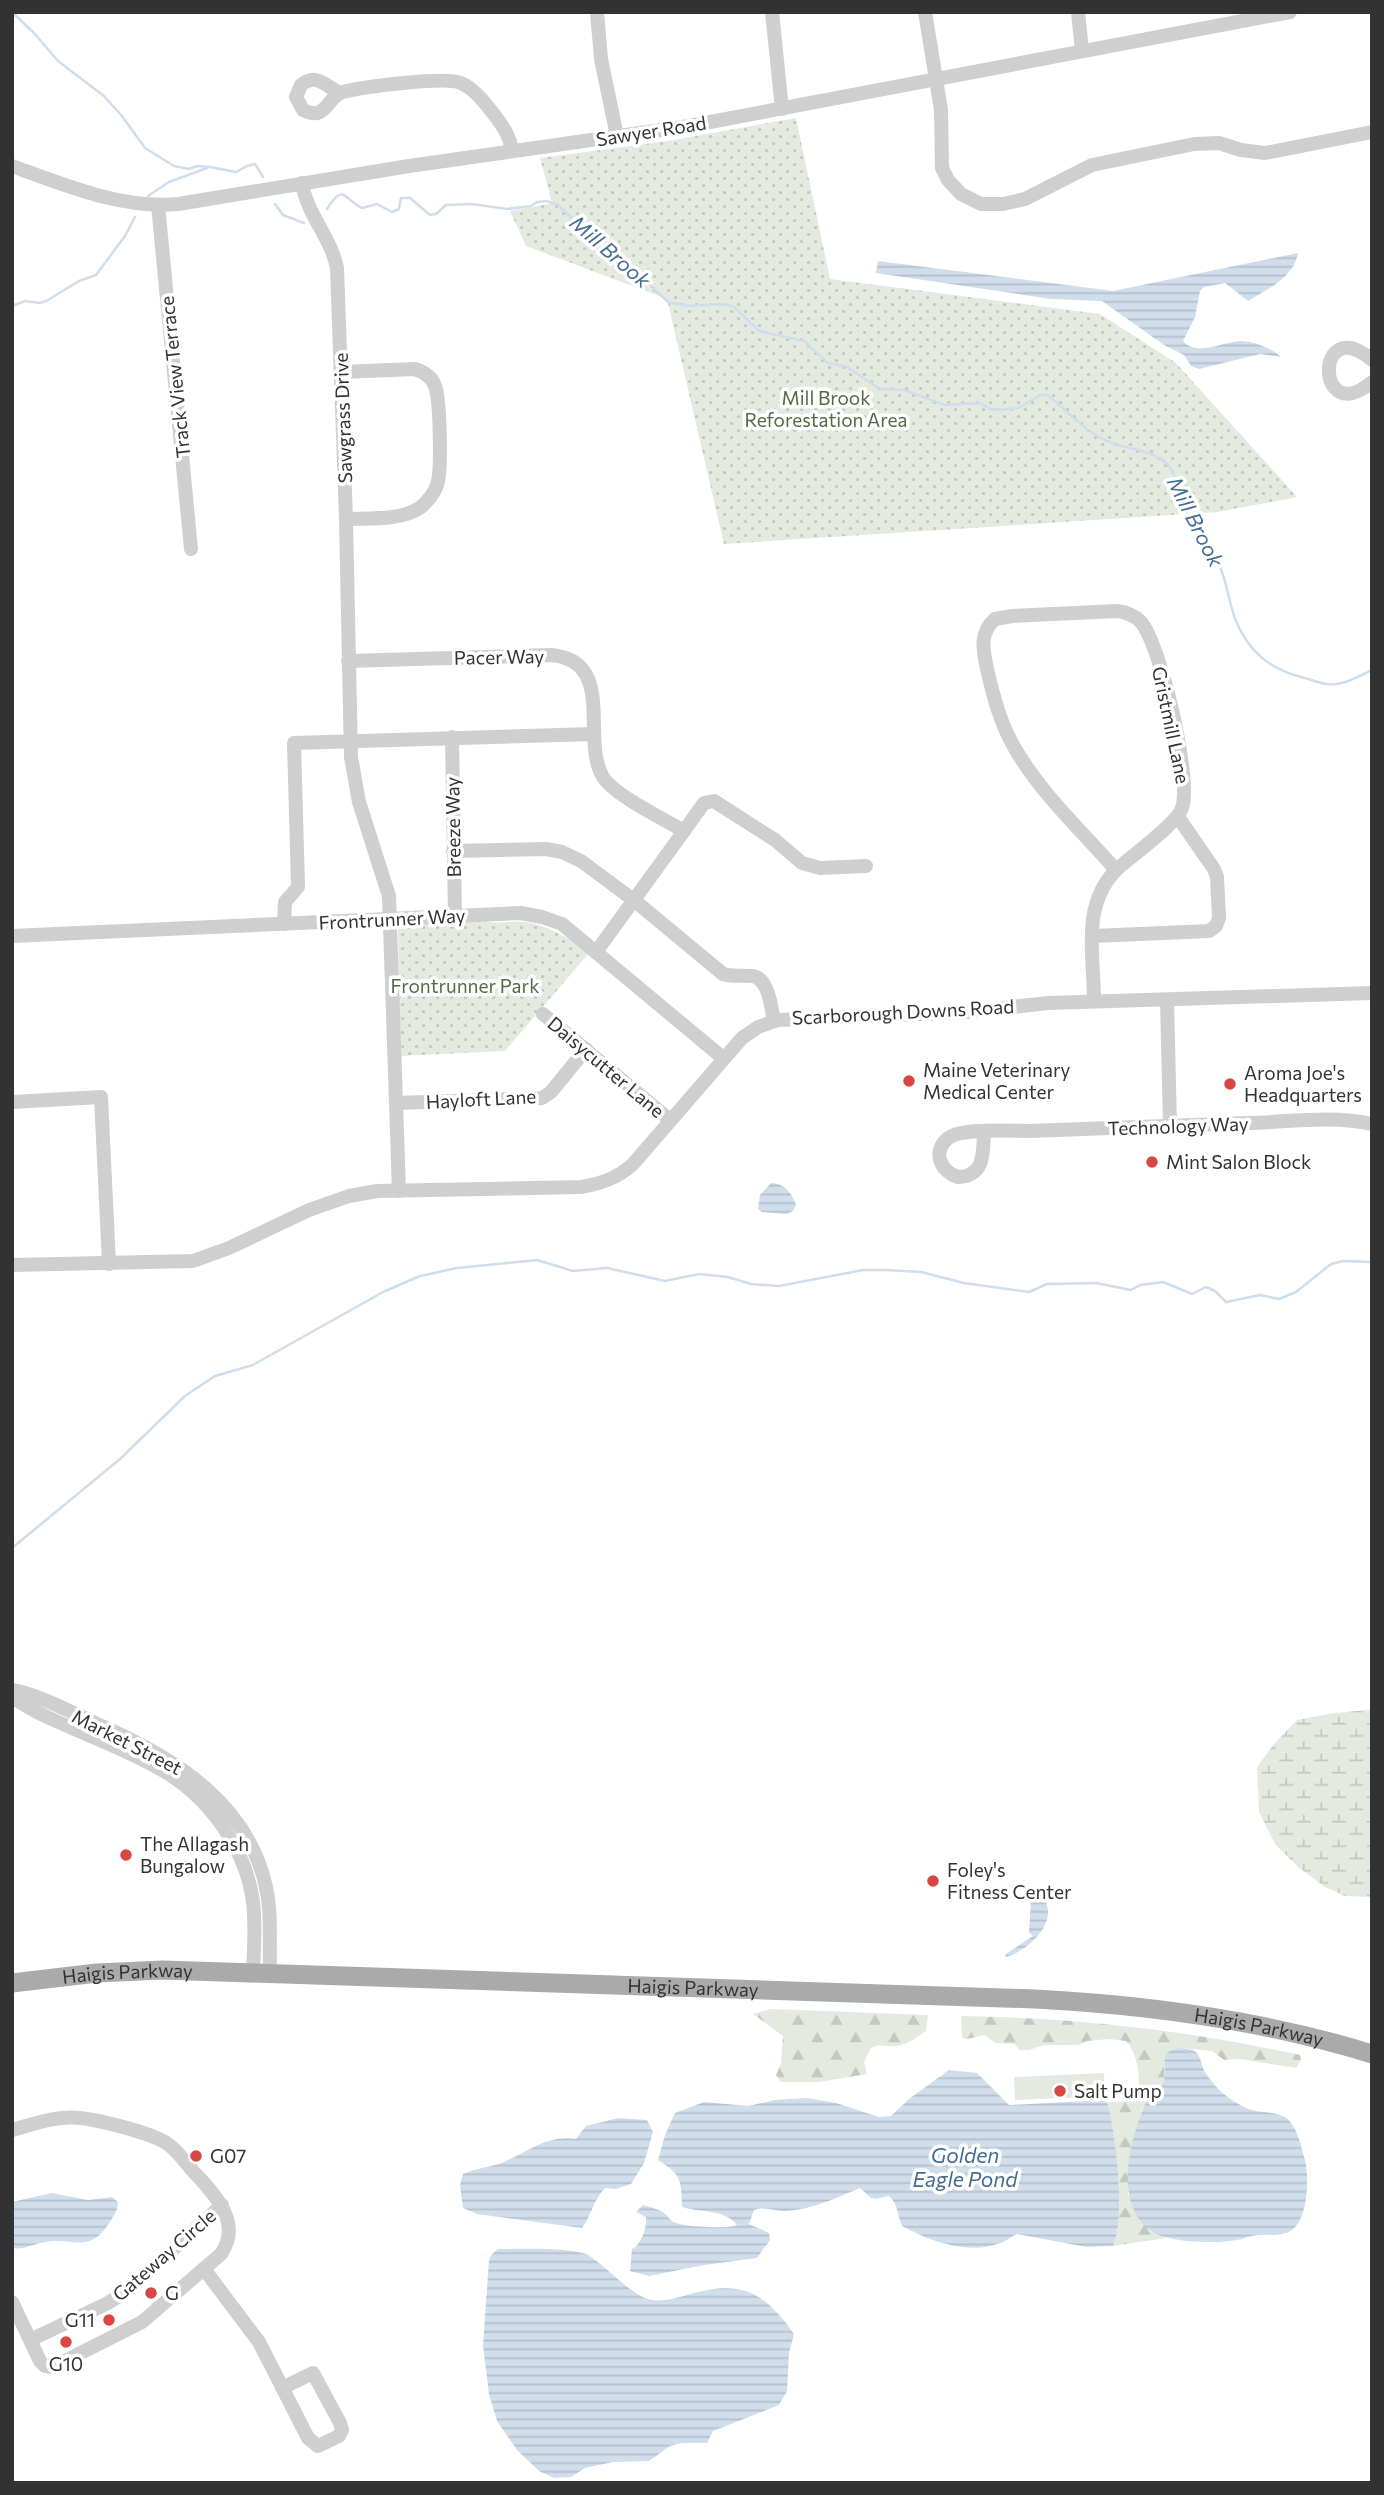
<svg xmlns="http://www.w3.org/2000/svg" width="1384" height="2495" viewBox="0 0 1384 2495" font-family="Commissioner,sans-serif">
  <defs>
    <pattern id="forest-firs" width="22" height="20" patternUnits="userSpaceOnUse" patternTransform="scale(1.75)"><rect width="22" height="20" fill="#e4eadf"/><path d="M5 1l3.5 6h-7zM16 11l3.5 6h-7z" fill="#c4c9c0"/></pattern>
    <pattern id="wetland-marsh" width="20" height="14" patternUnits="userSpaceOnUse" patternTransform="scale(1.75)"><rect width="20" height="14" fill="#e4eadf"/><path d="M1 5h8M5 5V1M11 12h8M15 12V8" fill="none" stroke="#c4c9c0"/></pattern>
    <pattern id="park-dots" width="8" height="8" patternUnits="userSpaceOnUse" patternTransform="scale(1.75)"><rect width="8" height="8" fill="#e4eadf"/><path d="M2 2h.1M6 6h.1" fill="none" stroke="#c4c9c0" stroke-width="1.8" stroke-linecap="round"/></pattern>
    <pattern id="water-rules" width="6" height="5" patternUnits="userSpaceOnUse" patternTransform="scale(1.75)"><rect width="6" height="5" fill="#d0deeb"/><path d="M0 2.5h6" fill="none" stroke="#b3bfca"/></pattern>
  </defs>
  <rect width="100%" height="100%" fill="#fff"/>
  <path fill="#e4eadf" d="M1104 2073 1105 2096 1015 2100 1014 2077Z"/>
  <g fill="url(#forest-firs)">
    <path d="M771 2009 928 2015 926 2031C916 2038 906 2046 894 2046 882 2047 882 2043 871 2048L864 2062 867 2074 819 2082H781L776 2075 781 2063 783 2036 753 2014Z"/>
    <path d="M963 2016C1080 2018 1185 2030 1300 2055L1301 2060 1296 2068 1240 2059 1224 2060 1212 2051 1182 2048 1164 2062V2080L1147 2101 1142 2110 1132 2145 1128 2194 1149 2231 1166 2238 1113 2246C1126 2220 1116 2132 1107 2102L1136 2101 1139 2097C1139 2075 1140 2058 1126 2041L1109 2039 1087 2041 1078 2045H1044L1029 2050H1019L1015 2044 995 2043 985 2035 967 2039 962 2038 961 2017Z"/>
  </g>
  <path fill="url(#wetland-marsh)" d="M1369 1710 1372 1711V1897L1345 1896 1325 1887 1297 1866 1275 1844 1259 1812 1257 1767 1273 1745 1297 1720 1334 1713Z"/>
  <g fill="url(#park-dots)">
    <path d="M796 118 830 279 1100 314 1176 363 1297 497 1218 512 724 544 667 299 526 246 510 211 552 203 540 158 668 141Z"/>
    <path d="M478 919C492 925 508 921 523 922 544 923 573 940 589 953L505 1051 400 1056 398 926Z"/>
  </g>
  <g fill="url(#water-rules)">
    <path d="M1298 253C1294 278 1267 289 1248 301L1225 283 1204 287 1200 291 1195 317 1183 341C1198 357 1221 342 1240 341 1253 341 1272 348 1281 357L1260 354 1199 369 1191 366 1184 355 1164 345 1102 301 1051 299 876 273 878 261 1113 291Z"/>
    <path d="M771 1183C784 1183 792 1193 796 1205L793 1211 787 1214 762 1212 758 1209 760 1195Z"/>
    <path d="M1035 1896H1042C1062 1920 1028 1952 1005 1957L1006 1954 1033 1936 1029 1932 1031 1899Z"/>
    <path d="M1182 2048C1187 2049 1193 2049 1197 2053 1201 2058 1202 2067 1205 2072 1215 2088 1228 2099 1244 2107 1257 2114 1272 2110 1285 2117 1297 2125 1301 2146 1305 2160 1309 2176 1308 2213 1296 2226 1285 2240 1266 2232 1251 2236 1246 2237 1241 2240 1236 2240 1216 2244 1163 2243 1148 2229 1115 2201 1129 2144 1143 2109 1147 2097 1158 2091 1164 2080 1166 2061 1159 2050 1182 2048Z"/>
    <path d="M949 2070 977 2073 1009 2105 1103 2100 1107 2102C1116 2131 1126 2220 1113 2246L1086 2247 1017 2234C1012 2236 1008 2240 1003 2242 970 2256 932 2242 902 2226 897 2215 899 2205 889 2196 870 2200 874 2201 860 2188 836 2198 813 2209 787 2211 775 2212 766 2206 754 2210L749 2224 769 2233 770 2240 757 2258 704 2265 649 2276 630 2271 632 2249C642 2244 647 2227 646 2217L636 2212 643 2205C649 2207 659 2209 664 2213 669 2217 670 2221 676 2223 687 2227 727 2229 737 2225 725 2209 701 2213 682 2207 681 2180 682 2175 658 2160L665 2135 675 2113 704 2102 748 2106 775 2100 807 2098 836 2103 879 2117 891 2116 909 2099Z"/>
    <path d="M618 2118 647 2120 653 2132 644 2163 631 2184 616 2189 605 2188C593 2200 592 2215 582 2228L477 2214 463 2208 460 2185 463 2174C474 2169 484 2168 495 2165 525 2156 543 2134 576 2139L586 2126Z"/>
    <path d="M52 2193 88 2200 112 2197 118 2202C118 2210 114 2215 110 2222 89 2255 73 2237 45 2242 33 2244 24 2250 12 2248V2202Z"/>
    <path d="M498 2249C517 2249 573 2247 588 2255 605 2265 630 2294 648 2299 661 2303 677 2298 690 2294 742 2280 763 2291 794 2334L789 2353 787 2391 779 2405 713 2431 707 2443H682L670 2446 649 2461 613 2462 585 2468 571 2477 554 2478 539 2471 517 2450 497 2421 489 2394 483 2346 489 2260 491 2255Z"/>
  </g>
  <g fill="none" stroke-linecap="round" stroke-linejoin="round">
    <g stroke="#d0deeb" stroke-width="2.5">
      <path d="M12 12 34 33 58 61 104 96 122 116 145 148 174 166 189 169 197 166 210 167 236 172 247 166 255 164 263 177"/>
      <path d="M148 196 169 182 207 168"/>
      <path d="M275 204 283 215 304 223"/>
      <path d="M327 209C344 182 343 199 362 208L377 204 392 212 399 209 401 198H410L430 215 436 214 446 205 472 204 507 209 531 206 537 202 547 201 558 205 595 240 605 253 625 271 649 284 668 302 688 306 723 304 734 307 759 331 804 341 828 363 847 367 880 389 904 390 945 405 980 403 990 409 1000 410 1018 408 1041 395H1047C1066 409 1080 427 1101 438 1119 449 1151 449 1165 462 1180 476 1181 503 1189 521 1196 535 1209 546 1217 560 1227 579 1228 601 1236 621 1249 652 1270 669 1301 677 1314 680 1324 686 1337 684 1350 682 1361 675 1372 670"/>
      <path d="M12 306 25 301 40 303 48 300 79 281 96 275 125 236 135 217"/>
      <path d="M12 1548 120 1459 185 1396 215 1376 253 1365 383 1292 420 1276 457 1268 537 1260 573 1271 607 1268 665 1281 699 1274 728 1277 751 1284 779 1286 863 1270H886L921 1272 964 1283 1029 1292 1047 1284 1096 1283 1131 1290 1140 1285 1163 1282 1192 1294 1206 1287 1215 1291 1226 1302 1260 1295 1279 1299 1296 1292 1331 1264 1343 1261 1372 1262"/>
    </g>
    <g stroke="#cfcfcf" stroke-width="14">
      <path d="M597 12 601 59 617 136"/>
      <path d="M772 12 782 109"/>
      <path d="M925 12 941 110 942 168 948 180 961 194 981 204H1003L1025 199 1092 165 1194 144 1219 143 1241 150 1265 153 1372 132"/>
      <path d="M1078 12 1082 51"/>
      <path d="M341 93C325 87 318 72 301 85L296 97 303 110C327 122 326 97 343 92 362 87 446 76 461 83 476 90 486 104 496 117 504 128 510 137 512 150"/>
      <path d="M12 166C64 185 121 209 178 204L409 166 689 126 1290 12"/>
      <path d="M302 183C307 215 331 237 337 268L346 519 351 757 359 802 389 896 399 1191"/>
      <path d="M158 205 191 549"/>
      <path d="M1372 360C1314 311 1315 430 1372 382"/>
      <path d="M341 372 415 369C424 372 432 377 435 386 440 398 442 472 437 485 434 493 428 501 421 507 401 521 370 518 346 519"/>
      <path d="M348 661 552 655C617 662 580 739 603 777 614 795 664 819 684 831L596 952"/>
      <path d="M452 737 455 916"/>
      <path d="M684 831 704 803 714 801 775 840 802 863 820 868 866 866"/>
      <path d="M453 851 546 849 562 852 581 861 635 901 723 974C733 977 741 975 752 976 769 978 771 1007 774 1021"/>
      <path d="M284 924 285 902 298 887 294 743 594 734"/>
      <path d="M12 936 521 913 542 917 562 924 723 1058"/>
      <path d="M1093 936 1209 931 1216 926 1219 918 1217 877 1214 869 1178 817"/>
      <path d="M1167 1000 1170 1126"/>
      <path d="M1094 1001C1094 955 1081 906 1116 870 1081 830 1039 792 1013 745 1000 722 993 695 987 669 983 650 979 633 995 619L1012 616 1117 611C1126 612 1134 615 1141 622 1161 646 1192 779 1182 808 1178 823 1130 857 1116 870"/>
      <path d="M543 1014 670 1120"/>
      <path d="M12 1102 101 1097 109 1264"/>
      <path d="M396 1103 542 1098 551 1092 586 1049"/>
      <path d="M984 1132C983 1153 985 1176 958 1177 942 1172 932 1154 946 1140 958 1127 1011 1131 1029 1131 1103 1128 1176 1126 1249 1123 1289 1122 1332 1115 1372 1124"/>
      <path d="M12 1265 193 1261 229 1248 309 1210 349 1196 377 1191 581 1187C601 1184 618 1178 633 1164L742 1038 758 1027 778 1020 968 1012 1048 1003 1372 993"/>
      <path d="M12 1690C44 1696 76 1715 106 1728 178 1760 248 1805 266 1887 272 1914 269 1944 270 1972"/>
      <path d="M12 1697C23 1704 34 1711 45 1716 83 1734 125 1748 162 1770 208 1796 246 1848 253 1902 256 1926 254 1948 253 1972"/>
      <path d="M12 2130C34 2124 57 2115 80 2118 100 2120 146 2132 163 2141 175 2147 184 2161 193 2171 214 2194 243 2222 221 2254L142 2322 53 2367 45 2366 40 2361 12 2302"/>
      <path d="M204 2269 259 2342 308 2438 318 2446 339 2436 342 2430 340 2423 313 2373 282 2388"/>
      <path d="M30 2340 108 2303 127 2291 222 2205"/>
    </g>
    <path stroke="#aaa" stroke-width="19" id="s1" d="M12 1983 97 1973 162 1970 1035 1999C1149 2005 1263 2020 1372 2054"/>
  </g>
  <g fill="#d94744" stroke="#fff" stroke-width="2.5">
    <circle cx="909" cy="1081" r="7"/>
    <circle cx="1230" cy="1084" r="7"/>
    <circle cx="1152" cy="1162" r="7"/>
    <circle cx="126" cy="1855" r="7"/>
    <circle cx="933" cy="1881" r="7"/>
    <circle cx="1060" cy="2091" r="7"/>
    <circle cx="196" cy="2156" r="7"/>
    <circle cx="151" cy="2293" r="7"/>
    <circle cx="109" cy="2320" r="7"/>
    <circle cx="66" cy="2342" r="7"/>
  </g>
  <g text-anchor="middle" stroke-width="7" stroke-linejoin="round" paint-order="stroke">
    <g font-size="19" fill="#323232" stroke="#fff">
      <text transform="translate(651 131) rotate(-9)" y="7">Sawyer Road</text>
      <text transform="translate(175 377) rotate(-96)" y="7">Track View Terrace</text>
      <text transform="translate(343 418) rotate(-92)" y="7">Sawgrass Drive</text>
      <text transform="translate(499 657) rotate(-1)" y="7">Pacer Way</text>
      <text transform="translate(1171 725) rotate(78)" y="7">Gristmill Lane</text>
      <text transform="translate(453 827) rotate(-91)" y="7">Breeze Way</text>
      <text transform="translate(392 919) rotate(-3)" y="7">Frontrunner Way</text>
      <text transform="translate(903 1012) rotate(-3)" y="7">Scarborough Downs Road</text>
      <text transform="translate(606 1067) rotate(40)" y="7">Daisycutter Lane</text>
      <text transform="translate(481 1099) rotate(-3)" y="7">Hayloft Lane</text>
      <text transform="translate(1178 1126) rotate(-2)" y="7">Technology Way</text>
      <text transform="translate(127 1742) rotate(27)" y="7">Market Street</text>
      <text dy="7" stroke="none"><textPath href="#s1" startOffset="116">Haigis Parkway</textPath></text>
      <text dy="7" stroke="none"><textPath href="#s1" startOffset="682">Haigis Parkway</textPath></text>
      <text dy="7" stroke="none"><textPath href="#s1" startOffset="1250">Haigis Parkway</textPath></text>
      <text transform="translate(164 2255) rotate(-41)" y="7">Gateway Circle</text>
    </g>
    <g font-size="19" fill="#516b42" stroke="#fff">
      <text x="826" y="405">Mill Brook<tspan x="826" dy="22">Reforestation Area</tspan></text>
      <text x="465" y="993">Frontrunner Park</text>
    </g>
    <g font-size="19" fill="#323232" stroke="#fff" text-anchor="start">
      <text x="923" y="1077">Maine Veterinary<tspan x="923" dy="22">Medical Center</tspan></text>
      <text x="1244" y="1080">Aroma Joe's<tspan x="1244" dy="22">Headquarters</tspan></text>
      <text x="1166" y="1169">Mint Salon Block</text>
      <text x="140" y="1851">The Allagash<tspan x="140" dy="22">Bungalow</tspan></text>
      <text x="947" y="1877">Foley's<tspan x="947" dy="22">Fitness Center</tspan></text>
      <text x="1074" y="2098">Salt Pump</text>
      <text x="210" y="2163">G07</text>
      <text x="165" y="2300">G</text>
      <text x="95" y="2327" text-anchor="end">G11</text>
      <text x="66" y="2371" text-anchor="middle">G10</text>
    </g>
    <g font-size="21" font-style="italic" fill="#456c90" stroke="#fff">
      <text transform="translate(610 252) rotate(41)" y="7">Mill Brook</text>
      <text transform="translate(1195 522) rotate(63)" y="7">Mill Brook</text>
      <text x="965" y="2163">Golden<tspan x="965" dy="24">Eagle Pond</tspan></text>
    </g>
  </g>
  <rect width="1384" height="2495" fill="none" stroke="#323232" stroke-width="28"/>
</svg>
